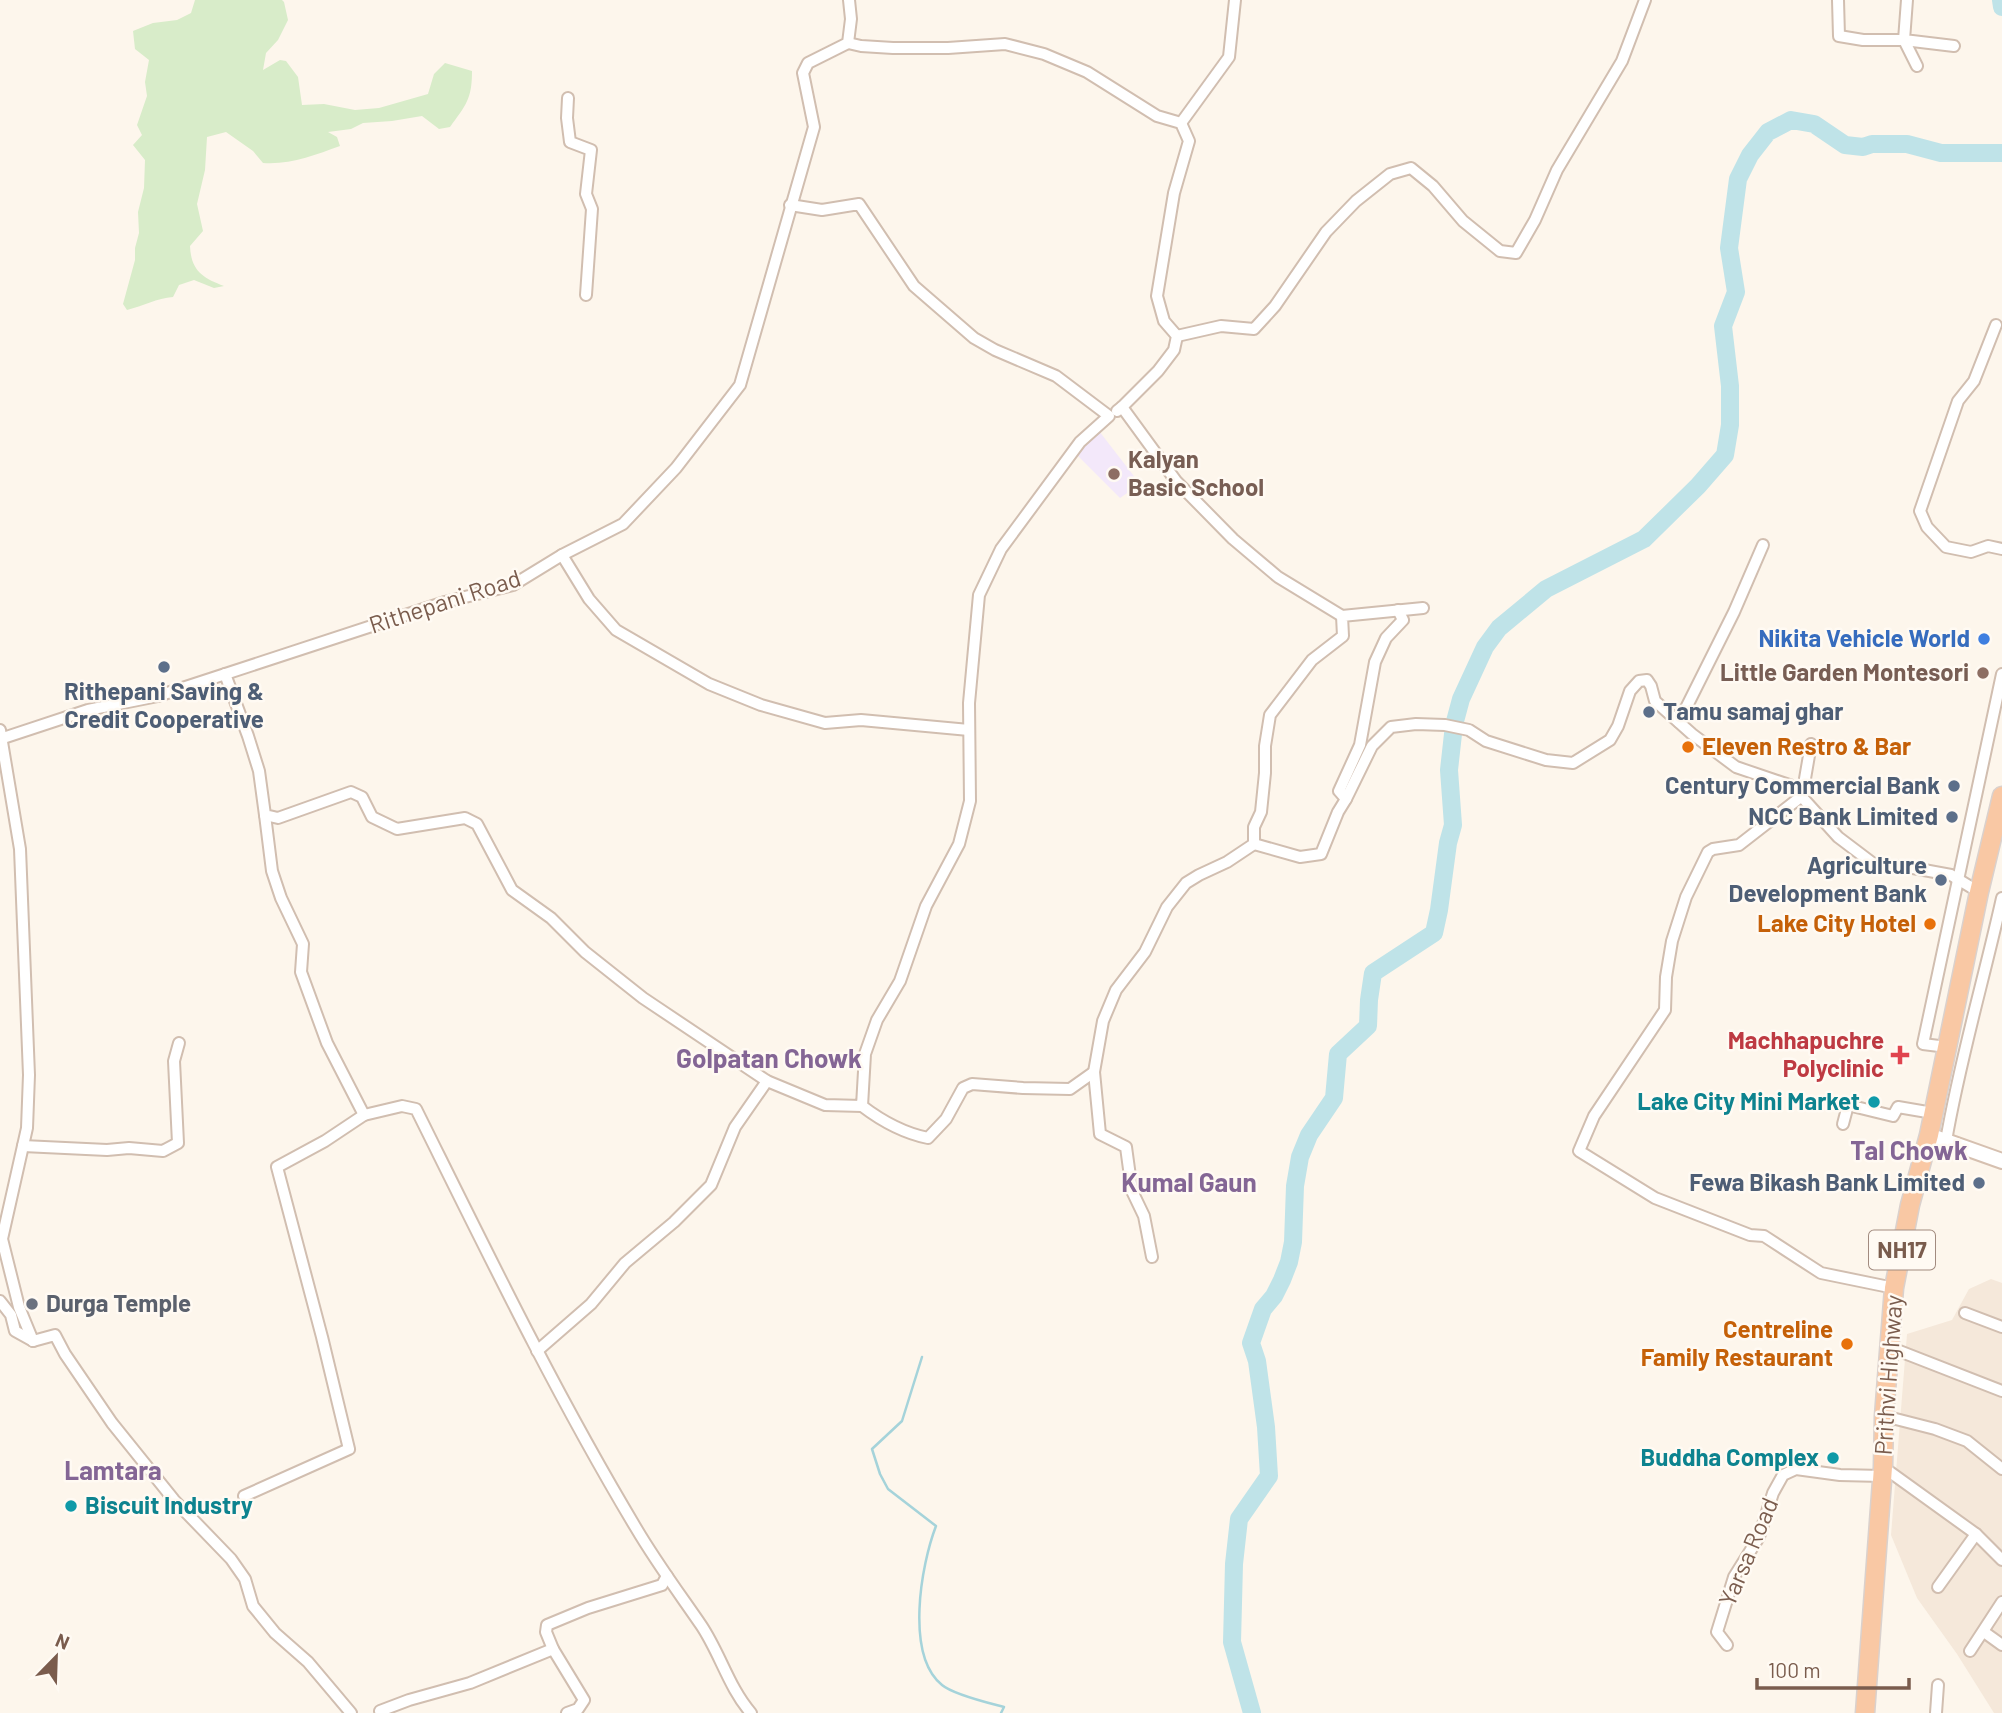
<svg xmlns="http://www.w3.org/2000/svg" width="2002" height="1713" viewBox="0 0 2002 1713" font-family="Barlow,sans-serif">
  <rect width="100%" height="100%" fill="#fdf6ec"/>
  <path fill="#f5e8da" d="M1991 1279 2002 1283V1713H1994L1957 1654 1917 1598 1891 1535 1907 1334 1952 1320 1969 1289Z"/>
  <path fill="#f3e8fa" d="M1099 431 1140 484 1120 498 1076 454Z"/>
  <path fill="#d8ecc9" d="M195 0H282L284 2 288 20 278 40 266 53 263 70 280 60 286 61 298 77 302 105 324 104 355 110 379 108 428 94 434 74 445 63 472 71C472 99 466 105 450 127L439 129 422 116 392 121 363 123 351 129 328 132 337 137 340 146C315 155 290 165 263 163L253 151 226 132 207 137 205 170 197 204 203 231 190 246C191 271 203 278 224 286L214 288 194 280 179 285 173 297C157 298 143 306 127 310L123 304 135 260V248L139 233 138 212 144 188 145 160 133 145 142 135 137 125 147 96 145 82 149 60 135 49 133 31 153 23 177 20 191 13Z"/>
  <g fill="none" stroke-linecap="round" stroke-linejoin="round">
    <path stroke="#a5d3da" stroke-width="2.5" d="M922 1357 902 1421 872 1449 880 1474 888 1489 936 1526C921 1565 905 1655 942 1685 954 1695 989 1703 1004 1707L1001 1713"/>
    <g stroke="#bfe3e8" stroke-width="18">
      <path d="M2001 0 2002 7"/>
      <path d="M1252 1713 1232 1642 1234 1564 1239 1519 1269 1476 1266 1427 1257 1361 1251 1343 1263 1309 1274 1296 1282 1280 1289 1262 1293 1242 1295 1186 1300 1157 1309 1135 1334 1098 1338 1054 1368 1026 1369 1000 1373 973 1434 933 1439 910 1448 843 1453 825 1449 770 1454 725 1461 699 1485 647 1499 628 1546 589 1644 539 1698 486 1725 455 1730 425V386L1723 326 1736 292 1729 248 1738 179 1750 155 1768 132 1791 120 1814 124 1845 145 1863 147 1872 144H1907L1941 153H2002"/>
    </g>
    <defs>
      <g id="minor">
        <path d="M1838 0 1839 36 1863 40H1904L1917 66"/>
        <path d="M1907 0 1904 40 1954 46"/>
        <path d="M848 43 861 46 893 48H948L1005 44 1044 54 1087 72 1157 116 1181 123 1189 141 1174 193 1157 296 1164 321 1177 336 1174 350 1158 371 1122 407"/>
        <path d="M568 98 567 118 570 142 591 150 586 194 592 209 586 295"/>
        <path d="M1181 123 1229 57 1235 0"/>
        <path d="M1996 325 1974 381 1958 401 1920 511 1927 527 1946 547 1971 552 1988 546 2002 549"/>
        <path d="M1177 336 1221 326 1254 329 1275 306 1326 232 1356 201 1390 174 1411 168 1433 186 1463 221 1500 251 1516 253 1535 220 1557 170 1622 61 1645 0"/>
        <path d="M1117 411 1122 407 1176 481 1233 539 1278 577 1342 616"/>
        <path d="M562 555 589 599 616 630 709 684 761 705 825 723 861 720 969 730"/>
        <path d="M225 674 248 736 259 771 265 815 278 818 351 792 362 797 372 817 397 829 465 818 477 824 512 890 551 918 585 952 643 998 767 1081 825 1105 862 1106 865 1054 877 1020 900 981 926 906 959 844 970 801 969 703 979 595 1001 549 1080 442 1109 416 1056 376 995 350 974 338 914 286 859 204 822 210 790 205"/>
        <path d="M1679 722 1734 612 1763 545"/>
        <path d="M0 730 20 849 29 1075 27 1128 2 1239 19 1307 33 1341 55 1335 65 1354 112 1423 174 1500 231 1559 245 1579 253 1606 275 1633 308 1662 351 1713"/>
        <path d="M0 739 88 710 158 696 445 602 513 585 562 555 623 524 676 468 740 385 814 127 803 73 808 63 848 43 851 19 849 0"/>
        <path d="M1811 744 1802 796 1739 845 1713 849 1708 852 1686 897 1672 941 1666 977 1665 1010 1594 1116 1579 1151 1655 1198 1750 1235 1764 1236 1821 1273 1894 1288"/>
        <path d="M1346 799 1372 746 1391 727 1416 724 1445 725 1469 730 1486 741 1546 760 1573 763 1610 740 1618 726 1630 691 1639 681 1647 680 1651 686 1655 701 1692 734 1736 767 1792 786 1838 837 1875 865 1913 868 1951 875 1979 892"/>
        <path d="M265 815 272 871 281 898 303 944 301 972 327 1043 364 1115 402 1106 416 1109C486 1250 555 1393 636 1528 656 1562 679 1593 701 1625 720 1653 729 1688 751 1713"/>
        <path d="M1254 844 1300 857 1321 854 1338 812 1346 799 1339 791 1360 745 1375 662 1386 638 1403 620 1398 610"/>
        <path d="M1947 1047 1923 1044 2002 674"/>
        <path d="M862 1106C883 1122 903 1133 928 1138L946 1119 963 1088 972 1084 1023 1088 1070 1089 1094 1072"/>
        <path d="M1843 1124 1848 1105 1893 1116 1898 1107 1933 1113"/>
        <path d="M1946 1141C1960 1059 1984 979 2002 898"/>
        <path d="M23 1146 107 1150 129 1148 163 1151 178 1143 174 1061 179 1043"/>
        <path d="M1152 1257 1144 1216 1132 1191 1126 1147 1100 1134 1094 1072 1103 1021 1116 990 1145 952 1167 907 1186 883 1199 875 1227 862 1254 844V827L1261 812 1265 773V746L1270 715 1312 660 1343 636 1342 616 1423 608"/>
        <path d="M0 1301 11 1315 15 1331 33 1341"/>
        <path d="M1965 1313 2002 1327"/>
        <path d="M1889 1347 2002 1391"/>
        <path d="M537 1351 591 1304 625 1263 674 1222 711 1185 735 1127 767 1081"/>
        <path d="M1884 1416 1935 1429 1967 1441 2002 1469"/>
        <path d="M1883 1467 1976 1534 2002 1560"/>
        <path d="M244 1496 349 1449 322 1337 277 1167 325 1141 364 1115"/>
        <path d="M1938 1587 1976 1534"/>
        <path d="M1984 1632 2002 1645"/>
        <path d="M1727 1645 1717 1632 1734 1577 1759 1537 1773 1493 1783 1475 1796 1469 1840 1475 1882 1476"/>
        <path d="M553 1649 584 1700 578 1709 567 1713"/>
        <path d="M1970 1651 2002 1602"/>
        <path d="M380 1711 409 1700 470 1683 553 1649 546 1632 547 1625 588 1608 662 1585 667 1576"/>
        <path d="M1936 1713 1938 1685"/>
      </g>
      <path id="secondary" d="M1929 1135 2002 1161"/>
      <path id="trunk" d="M1865 1713 1883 1467 1884 1416 1894 1288 1910 1205 1929 1135 1979 892 2002 796"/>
    </defs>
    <use href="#minor" stroke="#d1beb0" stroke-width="14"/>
    <use href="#secondary" stroke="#d6c0b0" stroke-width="18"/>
    <use href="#trunk" stroke="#dad1cd" stroke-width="21"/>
    <use href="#minor" stroke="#fff" stroke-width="10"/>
    <use href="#secondary" stroke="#fff" stroke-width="14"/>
    <use href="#trunk" stroke="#f9c8a4" stroke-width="18"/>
  </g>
  <g fill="#8d6e63" stroke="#fffaf3" stroke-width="2.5">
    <circle cx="1114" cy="474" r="7"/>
    <circle cx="1983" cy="673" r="7"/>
  </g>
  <circle fill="#3f7fe0" stroke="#fffaf3" stroke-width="2.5" cx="1984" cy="639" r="7"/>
  <g fill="#5c6f8a" stroke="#fffaf3" stroke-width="2.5">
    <circle cx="164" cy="667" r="7"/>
    <circle cx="1649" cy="712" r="7"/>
    <circle cx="1954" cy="786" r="7"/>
    <circle cx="1952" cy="817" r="7"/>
    <circle cx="1941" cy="880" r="7"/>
    <circle cx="1979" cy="1183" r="7"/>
  </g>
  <g fill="#e8710a" stroke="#fffaf3" stroke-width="2.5">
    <circle cx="1688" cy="747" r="7"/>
    <circle cx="1930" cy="924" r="7"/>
    <circle cx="1847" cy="1344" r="7"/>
  </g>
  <path fill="#e0444e" stroke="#fffaf3" stroke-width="2.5" d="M1896.5 1044.5h7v7h7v7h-7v7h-7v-7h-7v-7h7z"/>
  <g fill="#0f9aa8" stroke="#fffaf3" stroke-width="2.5">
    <circle cx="1874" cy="1102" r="7"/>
    <circle cx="1833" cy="1458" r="7"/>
    <circle cx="71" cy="1506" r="7"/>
  </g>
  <circle fill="#6b7280" stroke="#fffaf3" stroke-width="2.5" cx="32" cy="1304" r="7"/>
  <g text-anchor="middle" stroke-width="5" stroke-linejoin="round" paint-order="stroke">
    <rect fill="#fffaf3" stroke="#a28b7f" stroke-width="2" x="1869" y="1230.5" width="66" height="39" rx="5"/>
    <g font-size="23" font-weight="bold" fill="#7a5c4d">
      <text x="1902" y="1258">NH17</text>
    </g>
    <g font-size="24" font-weight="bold" fill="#785e54" stroke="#fffaf3" text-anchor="start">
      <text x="1128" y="468">Kalyan<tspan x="1128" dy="28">Basic School</tspan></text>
      <text x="1969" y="681" text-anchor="end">Little Garden Montesori</text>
    </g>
    <g font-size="24" fill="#7a5c4d" stroke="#fffaf3">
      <text transform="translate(445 602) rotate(-18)" y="8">Rithepani Road</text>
      <text transform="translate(1889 1375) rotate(-86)" y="8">Prithvi Highway</text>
      <text transform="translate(1749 1552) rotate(-67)" y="8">Yarsa Road</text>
    </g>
    <g font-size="24" font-weight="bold" fill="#366cbe" stroke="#fffaf3" text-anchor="end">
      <text x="1970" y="647">Nikita Vehicle World</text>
    </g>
    <g font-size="24" font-weight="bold" fill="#4e5e75" stroke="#fffaf3" text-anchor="end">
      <text x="164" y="700" text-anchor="middle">Rithepani Saving &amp;<tspan x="164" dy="28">Credit Cooperative</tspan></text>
      <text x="1663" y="720" text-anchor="start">Tamu samaj ghar</text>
      <text x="1940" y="794">Century Commercial Bank</text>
      <text x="1938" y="825">NCC Bank Limited</text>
      <text x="1927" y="874">Agriculture<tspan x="1927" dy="28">Development Bank</tspan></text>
      <text x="1965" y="1191">Fewa Bikash Bank Limited</text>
    </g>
    <g font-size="24" font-weight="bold" fill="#c56008" stroke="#fffaf3" text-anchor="end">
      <text x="1702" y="755" text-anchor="start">Eleven Restro &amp; Bar</text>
      <text x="1916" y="932">Lake City Hotel</text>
      <text x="1833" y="1338">Centreline<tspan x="1833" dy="28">Family Restaurant</tspan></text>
    </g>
    <g font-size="24" font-weight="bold" fill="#be3a42" stroke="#fffaf3" text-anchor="end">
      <text x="1884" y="1049">Machhapuchre<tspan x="1884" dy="28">Polyclinic</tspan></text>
    </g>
    <g font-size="24" font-weight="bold" fill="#0d838f" stroke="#fffaf3" text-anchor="end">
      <text x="1860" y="1110">Lake City Mini Market</text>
      <text x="1819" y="1466">Buddha Complex</text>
      <text x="85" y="1514" text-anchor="start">Biscuit Industry</text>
    </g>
    <g font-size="24" font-weight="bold" fill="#5b616d" stroke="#fffaf3" text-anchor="start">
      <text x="46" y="1312">Durga Temple</text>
    </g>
    <g font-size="26" font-weight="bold" fill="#846695" stroke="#fffaf3">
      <text x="769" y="1068">Golpatan Chowk</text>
      <text x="1909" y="1160">Tal Chowk</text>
      <text x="1189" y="1192">Kumal Gaun</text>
      <text x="113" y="1480">Lamtara</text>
    </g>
  </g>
  <g transform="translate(56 1657) rotate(23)" stroke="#fffaf3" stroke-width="5" paint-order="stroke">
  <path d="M0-5L12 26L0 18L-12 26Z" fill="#7a5c4d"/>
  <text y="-10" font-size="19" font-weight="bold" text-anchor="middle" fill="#7a5c4d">N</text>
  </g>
  <path d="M1757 1678v10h152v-10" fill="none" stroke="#7a5c4d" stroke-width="3.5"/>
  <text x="1768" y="1678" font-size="21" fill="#7a5c4d" stroke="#fffaf3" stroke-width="5" paint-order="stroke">100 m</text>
</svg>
